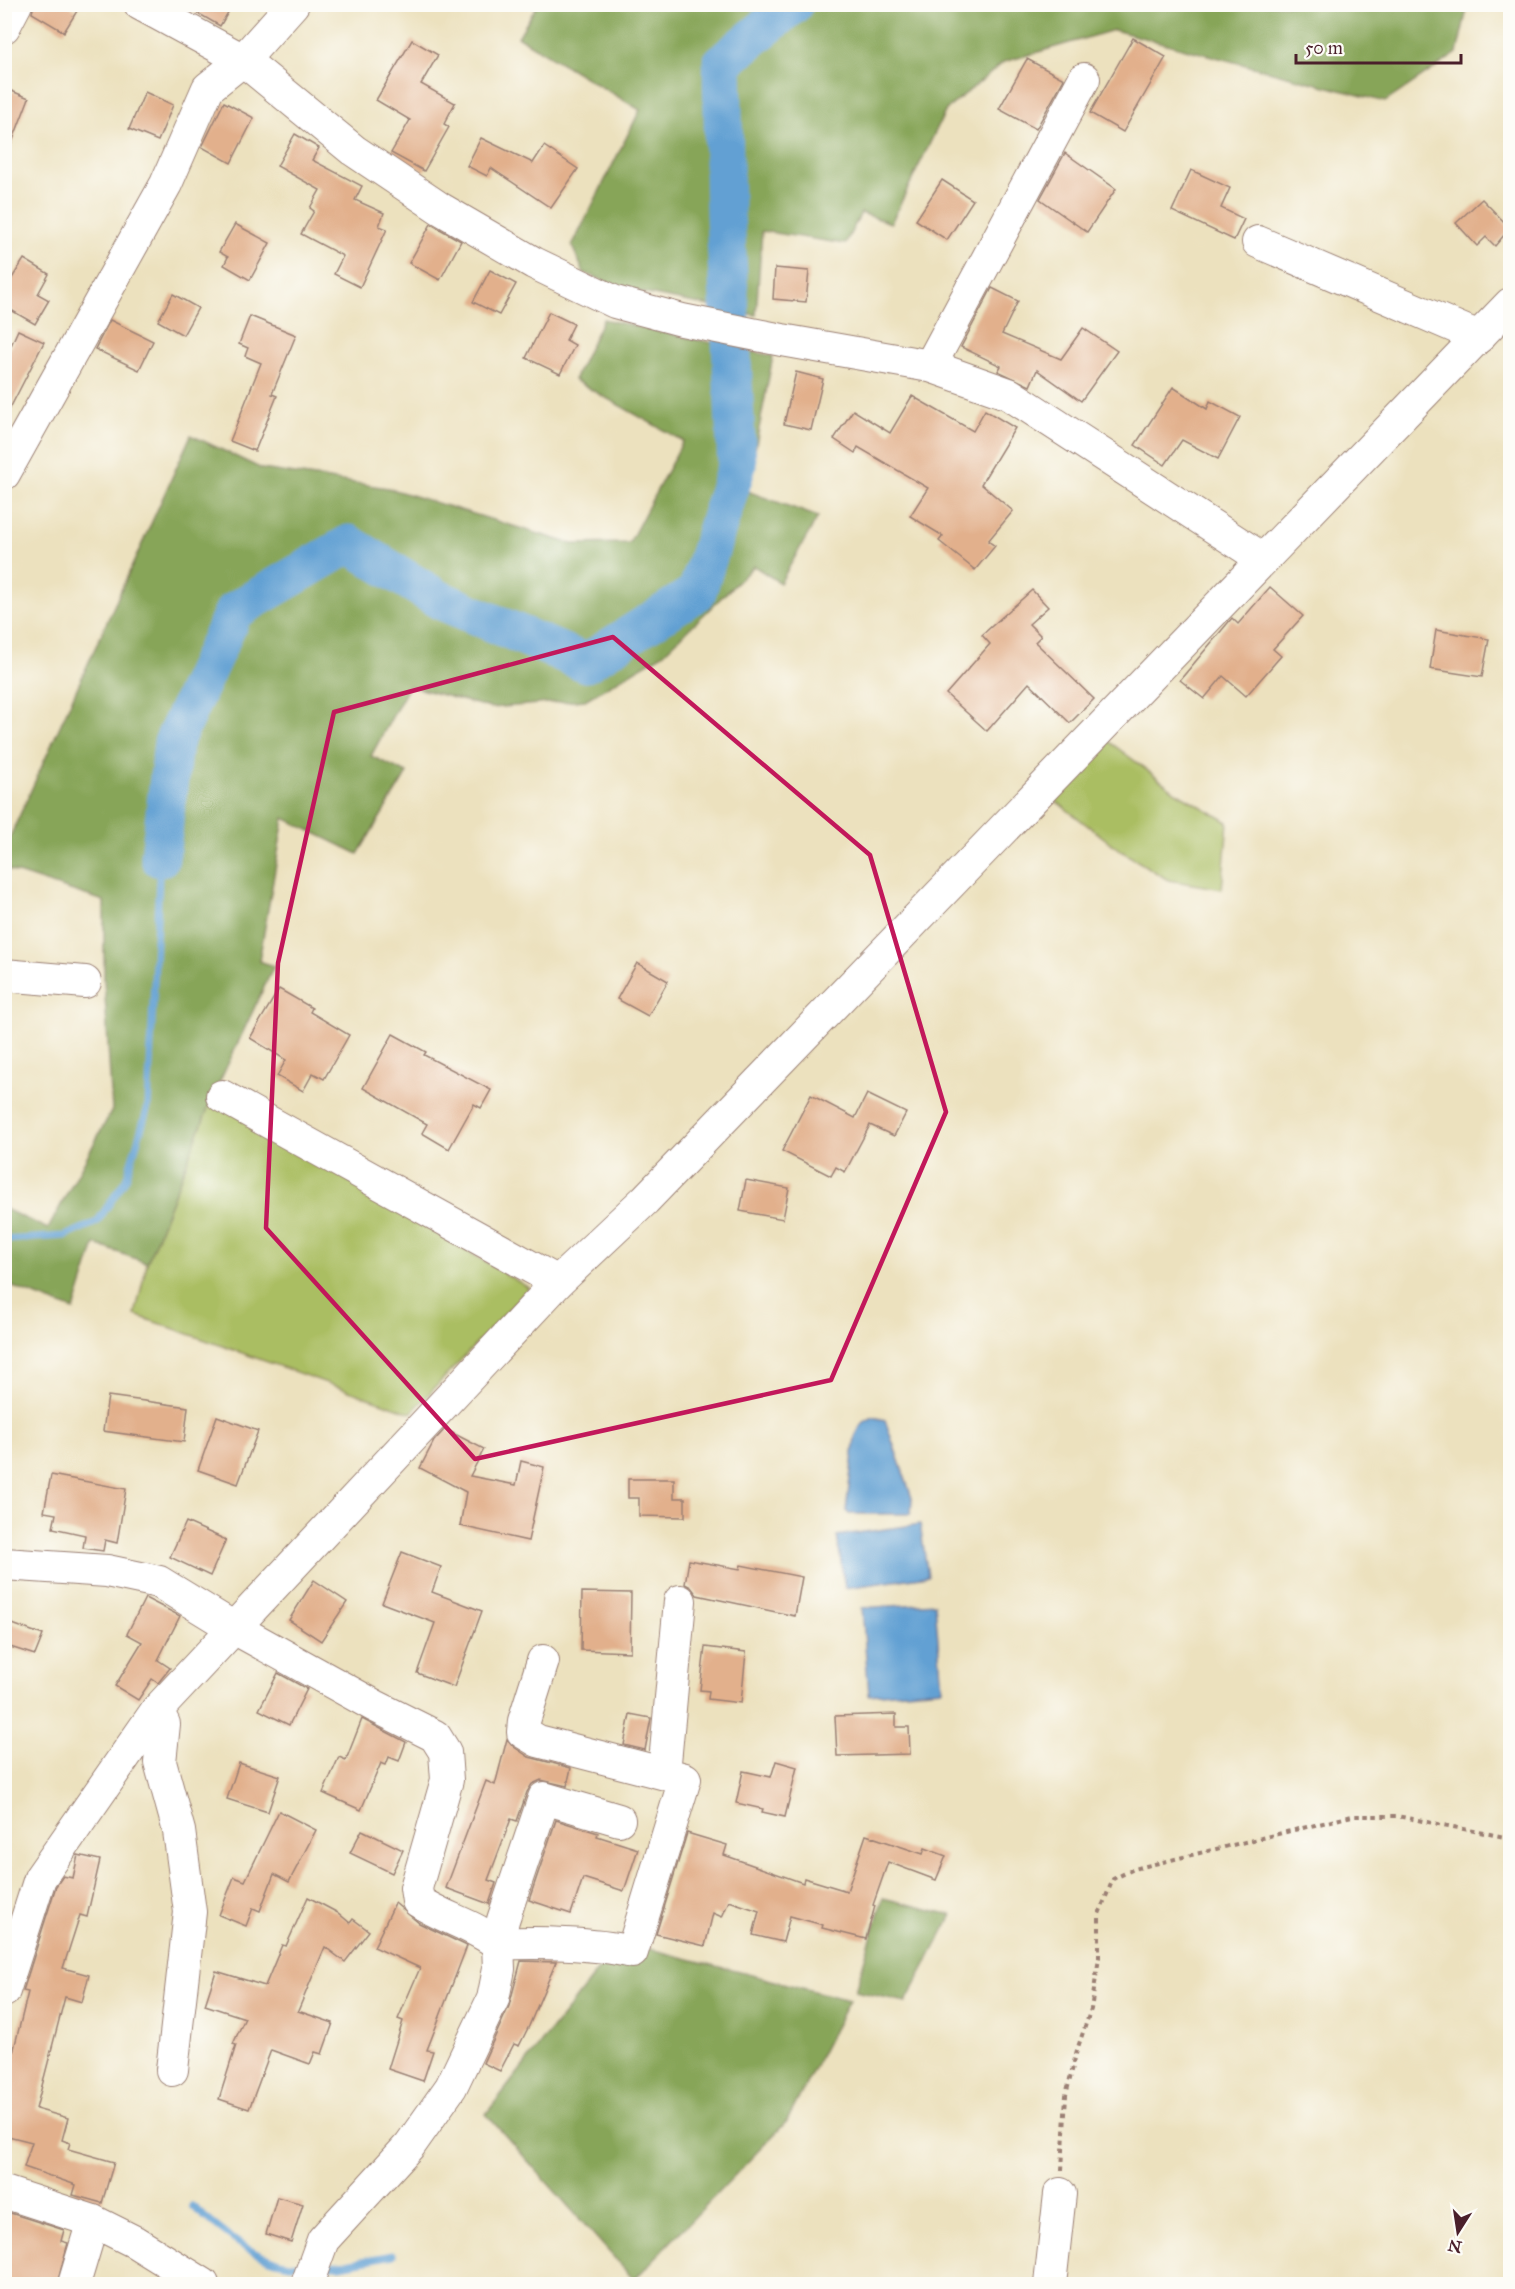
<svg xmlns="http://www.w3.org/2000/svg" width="1515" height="2289" viewBox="0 0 1515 2289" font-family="'IM FELL Great Primer',serif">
  <rect width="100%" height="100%" fill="#fdfcf7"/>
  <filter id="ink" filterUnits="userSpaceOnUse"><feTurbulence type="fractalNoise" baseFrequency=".0167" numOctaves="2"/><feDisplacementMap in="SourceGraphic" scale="12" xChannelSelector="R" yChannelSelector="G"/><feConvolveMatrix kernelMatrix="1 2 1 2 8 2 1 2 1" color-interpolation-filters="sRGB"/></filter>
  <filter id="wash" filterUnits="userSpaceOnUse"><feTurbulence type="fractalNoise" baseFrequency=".008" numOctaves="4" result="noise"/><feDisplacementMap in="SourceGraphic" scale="24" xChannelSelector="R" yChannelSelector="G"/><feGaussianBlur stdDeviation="1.35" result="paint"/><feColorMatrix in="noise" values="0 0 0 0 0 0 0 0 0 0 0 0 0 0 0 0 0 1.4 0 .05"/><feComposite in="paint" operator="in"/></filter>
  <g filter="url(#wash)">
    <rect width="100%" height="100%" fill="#ece1be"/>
    <g fill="#aabe62" stroke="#7a6e46" stroke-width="1.5">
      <path d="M1107 740 1176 792 1228 822 1222 889 1168 880 1121 851 1049 796Z"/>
      <path d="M212 1098 529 1288 411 1413 135 1315 147 1263Z"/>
    </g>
    <g fill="#87a558" stroke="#686242" stroke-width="1.5">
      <path d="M538 4 1468 5 1457 53 1385 102 1114 30 1004 62 946 110 891 223 861 213 845 244 762 231 756 315 628 290 584 273 572 246 640 110 518 37Z"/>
      <path d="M603 319 773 356 747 491 818 517 780 583 754 566 663 654 585 700 491 708 409 686 371 756 407 773 358 854 284 818 259 961 274 966 212 1098 147 1263 95 1244 74 1310 5 1284V1209L48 1229 112 1110 104 980V901L5 869V848L191 435 262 469 388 488 572 544 629 543 683 441 574 380Z"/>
      <path d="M883 1898 952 1915 906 2002 855 1991Z"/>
      <path d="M646 1948 849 2000 787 2121 634 2280 486 2114 605 1961Z"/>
    </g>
    <g fill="#62a0d3" stroke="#56607f" stroke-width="1.5">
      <path d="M873 1417 885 1420 912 1498 911 1514H849L846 1511 855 1437 862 1423Z"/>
      <path d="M920 1524 928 1576 845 1588 837 1536Z"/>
      <path d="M935 1603 942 1689 869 1695 862 1608Z"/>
    </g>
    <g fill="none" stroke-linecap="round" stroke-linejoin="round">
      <g stroke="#62a0d3" stroke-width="7">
        <path d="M4 1240 65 1236 97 1222 126 1179 148 1107 160 858"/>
        <path d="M192 2206C225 2234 258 2265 304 2265"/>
        <path d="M321 2265H341L393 2255"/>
      </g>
      <path stroke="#62a0d3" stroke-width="39" d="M160 858 173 743 234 611 349 544 440 600 586 663 697 592 737 465 725 213 722 63 794 4"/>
    </g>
    <g id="blocks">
      <g fill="#e2b08c">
        <path d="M34 4H67L77 11 64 32 32 13Z"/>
        <path d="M182 4H233L220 26Z"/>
        <path d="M1133 38 1166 57 1123 132 1090 113Z"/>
        <path d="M412 40 438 55 421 84 455 103 444 124 449 127 424 171 391 153 410 120 376 100Z"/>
        <path d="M1027 59 1064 79 1036 129 999 109Z"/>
        <path d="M4 88 29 98 6 158H4Z"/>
        <path d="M145 92 173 105 158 141 129 129Z"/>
        <path d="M224 102 254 118 231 163 202 147Z"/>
        <path d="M295 134 319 148 312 160 362 186 355 200 384 213 379 226 387 229 360 287 334 274 343 256 301 234 314 211 310 208 320 190 277 166Z"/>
        <path d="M481 138 533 163 544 146 578 169 551 208 491 168 487 176 467 166Z"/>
        <path d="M1065 153 1116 189 1087 232 1040 199Z"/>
        <path d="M1191 170 1230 188 1221 208 1244 219 1234 240 1172 211Z"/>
        <path d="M942 180 973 200 947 240 916 220Z"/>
        <path d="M1482 199 1510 228 1495 246 1486 237 1477 246 1456 223Z"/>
        <path d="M235 224 270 243 250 280 224 265 228 257 219 252Z"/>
        <path d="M431 224 461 241 440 280 409 263Z"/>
        <path d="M24 259 49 274 38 294 49 300 35 324 4 306V291Z"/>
        <path d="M775 268 809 271 806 302 773 299Z"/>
        <path d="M490 270 516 284 499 315 473 302Z"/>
        <path d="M992 288 1018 301 1002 334 1061 359 1083 328 1117 351 1081 401 1037 370 1030 386 998 371 1001 366 961 347Z"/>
        <path d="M173 294 198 308 183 335 158 321Z"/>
        <path d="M549 312 574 324 566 340 575 345 560 374 526 358Z"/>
        <path d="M250 316 296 335 272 394 277 396 255 451 230 441 261 363 245 356 248 348 239 344Z"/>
        <path d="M110 320 153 341 139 370 95 349Z"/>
        <path d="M18 330 44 342 4 420V361Z"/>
        <path d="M796 372 823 379 811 430 784 424Z"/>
        <path d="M1173 387 1207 409 1210 401 1240 417 1218 459 1182 440 1165 465 1135 445Z"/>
        <path d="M912 396 973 431 985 410 1015 428 981 484 1013 511 988 541 995 546 975 570 939 541 943 536 910 516 928 488 858 447 855 453 834 439 853 410 890 433Z"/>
        <path d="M1270 587 1303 616 1273 649 1281 656 1246 696 1223 676 1204 699 1180 680 1232 618 1238 624Z"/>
        <path d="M1032 590 1048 607 1029 624 1041 636 1035 642 1094 699 1070 723 1029 683 987 731 946 694 990 644 982 635Z"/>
        <path d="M1436 630 1489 639 1482 677 1430 669Z"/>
        <path d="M637 963 668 981 648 1016 617 999Z"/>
        <path d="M279 989 312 1008 310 1012 349 1035 324 1079 313 1073 303 1091 277 1076 286 1060 250 1038Z"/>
        <path d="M393 1034 426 1052 424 1055 491 1090 481 1108 474 1104 449 1149 422 1133 427 1124 363 1088Z"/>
        <path d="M867 1094 906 1113 894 1136 870 1125 845 1172 836 1167 831 1176 782 1151 811 1095 855 1118Z"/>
        <path d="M746 1180 789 1188 783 1219 740 1211Z"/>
        <path d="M108 1396 188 1407 184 1442 103 1431Z"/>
        <path d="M217 1416 258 1431 238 1484 198 1470Z"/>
        <path d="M445 1429 484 1449 470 1476 516 1485 521 1461 544 1467 528 1541 460 1526 466 1492 420 1468 434 1441Z"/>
        <path d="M51 1475 126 1489 117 1543 105 1540 103 1551 83 1548 85 1535 53 1528 56 1514 44 1512Z"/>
        <path d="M628 1479H674V1498H685V1517L639 1516V1498H628Z"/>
        <path d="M186 1522 226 1540 210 1576 170 1557Z"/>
        <path d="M402 1552 441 1567 432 1592 482 1611 454 1687 417 1673 435 1623 382 1603Z"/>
        <path d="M689 1560 740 1569 741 1565 802 1577 795 1616 697 1595 691 1587 685 1584Z"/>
        <path d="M314 1580 347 1602 321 1641 289 1620Z"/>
        <path d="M582 1592 631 1593 630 1652 581 1650Z"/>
        <path d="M145 1598 180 1616 158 1660 170 1668 158 1683 152 1679 138 1700 115 1686 142 1642 127 1634Z"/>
        <path d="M4 1621 43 1635 35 1655 4 1645Z"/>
        <path d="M705 1647 746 1652 741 1703 708 1699 709 1691 700 1690Z"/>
        <path d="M278 1673 307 1689 289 1725 259 1710Z"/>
        <path d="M630 1714 651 1718 645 1750 624 1745Z"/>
        <path d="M896 1714V1727H909L910 1754 837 1756 835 1716Z"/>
        <path d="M362 1719 406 1742 399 1761 389 1757 386 1765 381 1763 361 1810 323 1793 339 1757 346 1760Z"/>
        <path d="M507 1739 514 1747 529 1757 571 1768 567 1786 541 1780 532 1784 527 1792 517 1821 511 1819 488 1880 496 1883 489 1904 446 1888 486 1781 495 1785Z"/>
        <path d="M776 1761 797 1767 785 1817 762 1812 763 1809 736 1803 743 1771 771 1777Z"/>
        <path d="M239 1763 280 1776 268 1812 227 1799Z"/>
        <path d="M279 1811 316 1830 289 1882 274 1874 260 1911 253 1908 246 1926 219 1915 234 1877 245 1881Z"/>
        <path d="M556 1820 598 1833 597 1836 638 1849 624 1891 583 1878 571 1914 529 1900Z"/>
        <path d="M362 1830 403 1850 392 1873 350 1853Z"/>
        <path d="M687 1833 727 1845 724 1855 803 1883 804 1878 847 1891 866 1835 923 1854 925 1848 946 1856 936 1880 888 1862 873 1905 875 1906 866 1939 822 1928 823 1925 790 1916 783 1942 753 1935 759 1911 729 1901 722 1917 713 1913 705 1946 656 1934Z"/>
        <path d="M78 1855 100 1860 87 1917 80 1915 63 1968 89 1975 82 2002 65 1997 36 2109 68 2118 62 2140 70 2143 68 2149 114 2162 102 2203 73 2195 76 2185 24 2167 32 2142 4 2135V2060L11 2061 28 1992 23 1991 56 1886 63 1876 73 1878Z"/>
        <path d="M308 1897 338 1913 350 1923 353 1919 369 1931 345 1962 325 1947 298 2011 333 2023 322 2054 315 2052 310 2064 271 2050 249 2109 219 2099 236 2045 233 2044 245 2018 205 2005 216 1971 265 1986 282 1945 286 1946Z"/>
        <path d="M395 1903 419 1923 467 1946 427 2050 433 2051 423 2081 388 2069 403 2021 398 2019 420 1968 374 1947Z"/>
        <path d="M521 1961 556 1962 529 2026 519 2046 514 2044 500 2071 483 2063 509 2006Z"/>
        <path d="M277 2197 303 2204 291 2242 266 2234Z"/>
        <path d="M4 2211 64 2230 61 2241 68 2243 57 2284H4Z"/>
      </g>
    </g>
  </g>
  <g filter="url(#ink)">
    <use href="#blocks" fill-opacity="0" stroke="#9b8074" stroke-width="1.5"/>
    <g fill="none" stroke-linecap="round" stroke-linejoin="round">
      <defs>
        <g id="minor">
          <path d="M140 4 243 60 353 150 441 209 534 263 615 302 682 320 782 340 930 366 1009 394 1263 559"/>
          <path d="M4 27 16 4"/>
          <path d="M1258 242 1479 337"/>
          <path d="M930 366 1084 79"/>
          <path d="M4 474 166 184 208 88 243 60 293 4"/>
          <path d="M4 975 85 982"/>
          <path d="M222 1096 558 1282"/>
          <path d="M4 1564 107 1571 159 1582 234 1628 375 1706 435 1736 445 1752 447 1780 416 1888 418 1901C445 1919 472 1924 498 1944 537 1942 594 1943 632 1952L685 1779 538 1741 523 1732 524 1721 543 1661"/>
          <path d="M157 1710 164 1724 160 1762 179 1831 190 1912 172 2070"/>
          <path d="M664 1773 680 1601"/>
          <path d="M4 1991 40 1878 157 1710 558 1282 645 1200 1510 304"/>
          <path d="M4 2192 93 2221 135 2242 203 2284"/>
          <path d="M74 2284 93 2221"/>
          <path d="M307 2284 323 2240 410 2145 451 2087 493 1999 499 1969 498 1944 503 1920 544 1798 619 1820"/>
          <path d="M1050 2284 1060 2194"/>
        </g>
      </defs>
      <use href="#minor" stroke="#9b8074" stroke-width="34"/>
      <path stroke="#9b8074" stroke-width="4" stroke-dasharray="4.5 4.5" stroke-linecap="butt" d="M1062 2170 1066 2095 1077 2050 1091 2009 1099 1958V1914L1113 1879 1134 1869 1352 1816H1397L1510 1838"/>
      <use href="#minor" stroke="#fff" stroke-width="32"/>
    </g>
  </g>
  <path fill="none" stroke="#c2185b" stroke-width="4.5" stroke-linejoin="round" d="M613 637 870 855 946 1112 831 1380 475 1459 266 1228 278 963 334 712Z"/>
  <rect width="1515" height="2289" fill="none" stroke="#fdfcf7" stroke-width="24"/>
  <g transform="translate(1458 2232) rotate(192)" stroke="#fdfcf7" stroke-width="4.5" paint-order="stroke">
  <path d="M0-4.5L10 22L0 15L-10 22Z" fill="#4a1f2b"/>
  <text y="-9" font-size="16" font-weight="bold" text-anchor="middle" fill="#4a1f2b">N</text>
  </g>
  <path d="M1296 54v9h165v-9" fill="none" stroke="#4a1f2b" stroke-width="3"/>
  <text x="1305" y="54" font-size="18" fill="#4a1f2b" stroke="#fdfcf7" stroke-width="4.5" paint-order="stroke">50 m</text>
</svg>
